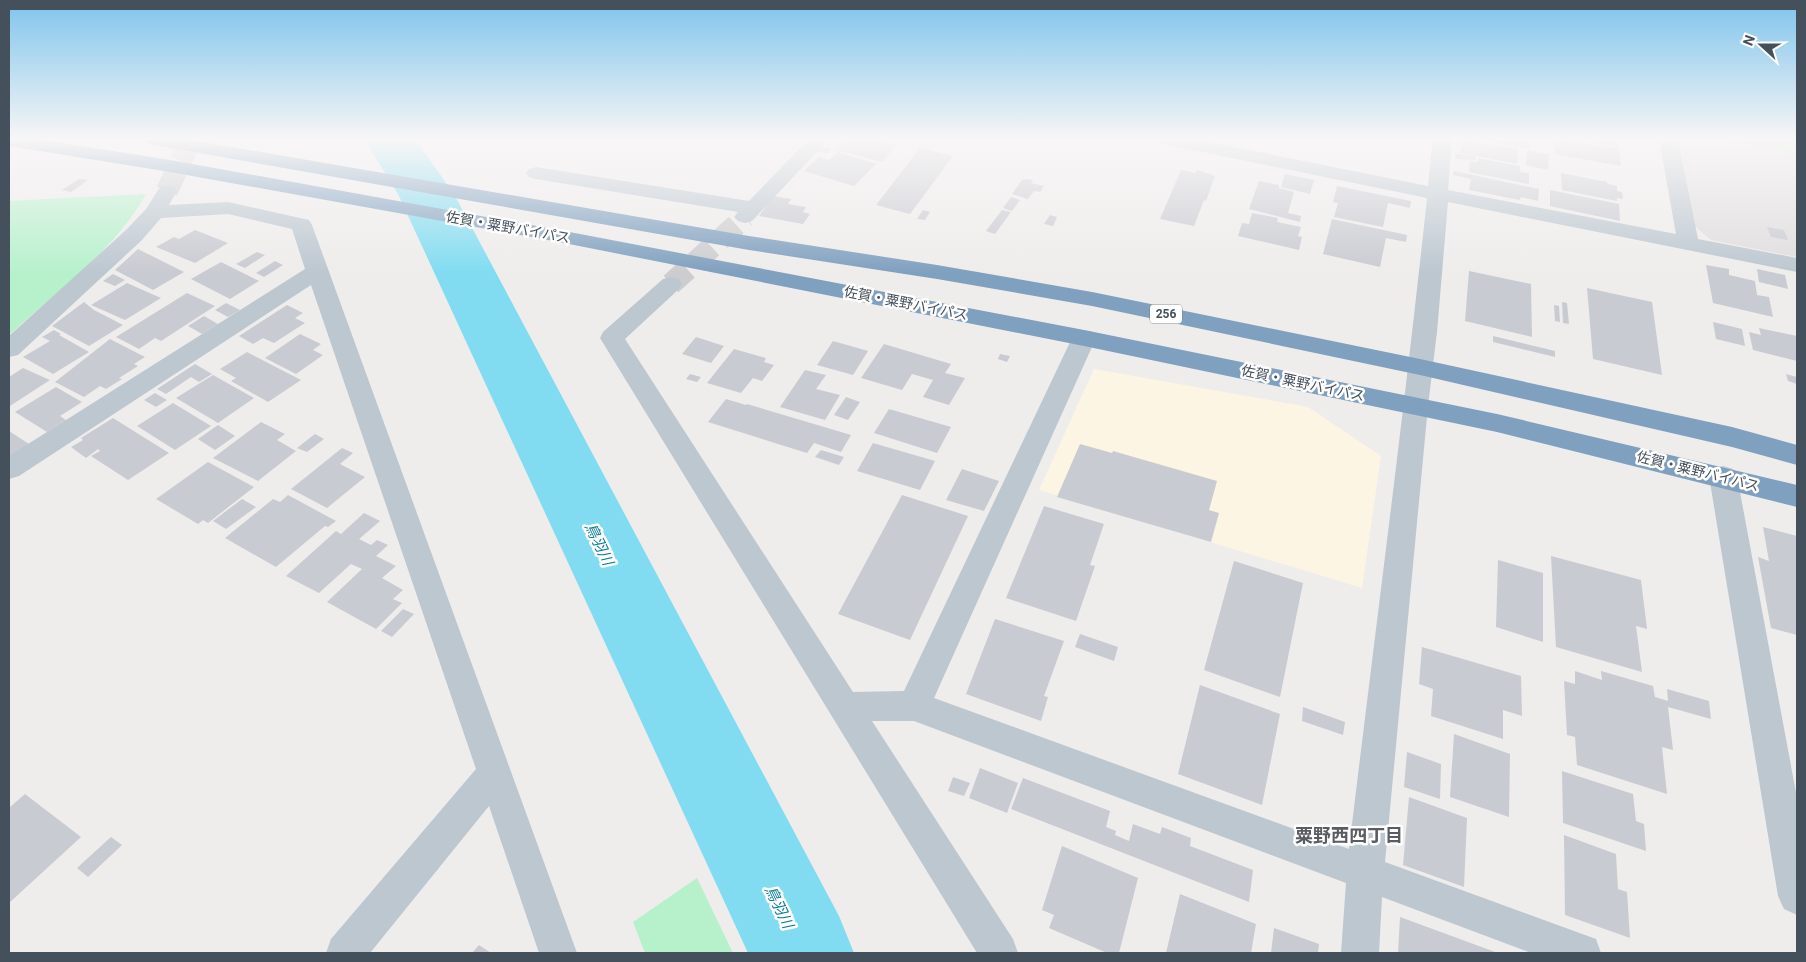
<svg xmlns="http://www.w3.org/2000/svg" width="1806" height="962" viewBox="0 0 1806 962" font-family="Roboto,'Noto Sans JP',sans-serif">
  <rect width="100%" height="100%" fill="#efecec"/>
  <path fill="#fdf5e3" d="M1094 369 1308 407 1381 456 1362 588 1039 490Z"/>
  <path fill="#e0ddde" d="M1679 139H1797V257L1711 240 1695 226Z"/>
  <g fill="#b7f1cc">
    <path d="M1724 139H1797V154Z"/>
    <path d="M146 194C115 250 56 292 9 335V201Z"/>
    <path d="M697 878 733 953H645L633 922Z"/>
  </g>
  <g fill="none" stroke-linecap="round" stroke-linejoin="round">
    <path fill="#81dcf1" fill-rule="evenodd" d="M364 139H415L454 194 839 916 854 953H748L398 194Z"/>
  </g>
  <g fill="#c9cbd2">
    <path d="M847 139H870L897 145 882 162 836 150Z"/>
    <path d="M1458 139 1518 149 1517 164 1460 153 1461 144 1458 143Z"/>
    <path d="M1481 139H1530V149Z"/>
    <path d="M1554 139 1619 149 1621 166 1555 154Z"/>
    <path d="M1576 139H1618L1619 148Z"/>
    <path d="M822 146 832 149 827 154 817 151Z"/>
    <path d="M920 148 953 156 910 214 876 205Z"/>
    <path d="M1527 150 1549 154 1548 170 1526 165Z"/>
    <path d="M838 152 876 164 854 186 804 171 819 157 829 160Z"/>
    <path d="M1455 153 1476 157 1475 160 1455 159Z"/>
    <path d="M1478 158 1520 166V172L1529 173V184L1469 172 1470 161 1478 162Z"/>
    <path d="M1181 170 1196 173 1197 170 1215 176 1206 201 1204 200 1194 226 1160 219Z"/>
    <path d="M1454 171 1539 189 1538 201 1521 197 1520 200 1469 190 1471 179 1453 175Z"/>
    <path d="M1561 173 1607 182 1608 184 1617 186V191L1622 192 1623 199 1617 198V201L1562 190Z"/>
    <path d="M1285 174 1314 180 1310 194 1281 187Z"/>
    <path d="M79 179 88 180 71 192 62 190Z"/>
    <path d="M1026 179 1033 180 1031 183 1044 186 1040 192 1034 191 1028 199 1012 194 1022 180Z"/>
    <path d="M1259 181 1279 185V188L1294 192 1288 213 1301 216 1300 222 1249 209Z"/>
    <path d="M1337 186 1411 201 1410 208 1388 203 1383 227 1334 217 1338 203 1333 202Z"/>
    <path d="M1550 190 1619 204 1620 221 1550 206Z"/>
    <path d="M773 196 791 199 788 204 806 207 803 212 810 214 803 224 759 216Z"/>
    <path d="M1011 197 1020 200 1012 211 1003 208Z"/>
    <path d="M923 210 930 212 925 220 917 219Z"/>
    <path d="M1002 210 1011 212 995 234 986 231Z"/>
    <path d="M1252 213 1278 218 1277 222 1301 227 1298 236 1302 237 1299 250 1238 236 1242 223 1249 224Z"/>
    <path d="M1050 215 1057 217 1053 226 1044 224Z"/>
    <path d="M1332 219 1407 235 1406 242 1386 238 1380 267 1323 254Z"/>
    <path d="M1767 227 1784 230 1788 240 1771 237Z"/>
    <path d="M195 230 228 243 195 263 156 247 174 237 179 239Z"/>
    <path d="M138 249 184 272 153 290 115 270Z"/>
    <path d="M257 252 265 255 245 268 236 264Z"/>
    <path d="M275 261 283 265 264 277 256 273Z"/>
    <path d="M221 262 259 281 230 299 191 279Z"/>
    <path d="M1706 265 1729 269V275L1755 281 1757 295 1769 297 1773 317 1713 303Z"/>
    <path d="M1757 269 1785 275 1788 289 1759 282Z"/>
    <path d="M1469 271 1531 284 1532 337 1465 321Z"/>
    <path d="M113 274 125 280 115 286 103 281Z"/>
    <path d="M127 283 161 298 125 320 91 305Z"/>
    <path d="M1587 288 1652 302 1662 375 1593 359Z"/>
    <path d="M187 293 215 306 161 341 155 338 139 349 116 337Z"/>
    <path d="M84 302 94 310 123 325 89 346 52 326Z"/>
    <path d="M1562 302 1567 303 1569 324 1563 323Z"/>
    <path d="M226 303 240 310 228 317 215 310Z"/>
    <path d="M287 305 303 313 295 318 305 323 274 343 263 338 253 344 239 336Z"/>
    <path d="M1554 305 1559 306 1560 322 1555 321Z"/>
    <path d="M204 316 218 324 202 334 188 326Z"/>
    <path d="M1713 322 1742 329 1745 346 1716 339Z"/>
    <path d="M1759 328 1797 336V361L1753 350 1749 332 1761 335Z"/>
    <path d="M54 330 61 334 59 335 89 352 53 374 23 357 50 341 42 337Z"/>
    <path d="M300 334 321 344 313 350 323 355 296 374 265 358Z"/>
    <path d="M1493 336 1555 351V357L1493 342Z"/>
    <path d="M696 337 724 346 711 363 682 354Z"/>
    <path d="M110 339 145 357 134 364 138 366 119 378 122 379 106 389 100 386 84 397 55 382Z"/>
    <path d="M833 341 868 351 853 375 817 365Z"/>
    <path d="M884 344 951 364 945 373 965 378 949 405 923 397 933 380 912 374 902 390 861 378Z"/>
    <path d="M734 349 766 358 764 362 774 365 762 381 753 378 741 393 707 383Z"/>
    <path d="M247 352 301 380 268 402 231 381 236 378 220 369Z"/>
    <path d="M1000 354 1010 356 1007 362 998 359Z"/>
    <path d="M195 364 212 374 199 382 191 377 166 394 157 389Z"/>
    <path d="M23 368 50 380 10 406 9 377Z"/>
    <path d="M805 370 826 375 816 389 840 395 825 420 780 407Z"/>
    <path d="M690 374 701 377 697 382 686 379Z"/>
    <path d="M1786 374 1797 377V384L1788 381Z"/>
    <path d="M213 375 254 398 218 423 176 398Z"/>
    <path d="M56 387 82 402 60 416 66 420 47 432 15 412Z"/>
    <path d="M155 393 167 400 156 407 144 400Z"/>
    <path d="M846 397 860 402 848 420 834 415Z"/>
    <path d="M726 399 746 405 747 404 851 435 841 452 814 443 807 453 708 422Z"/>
    <path d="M173 403 211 426 175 450 137 426Z"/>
    <path d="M889 409 951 427 937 453 874 433Z"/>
    <path d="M113 418 169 453 128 480 91 456 100 451 98 449 86 458 71 447 83 440 81 438Z"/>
    <path d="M261 422 285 434 277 440 296 451 258 481 213 458Z"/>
    <path d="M218 425 235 436 215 450 198 439Z"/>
    <path d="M9 431 29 444 9 457Z"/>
    <path d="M315 434 324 439 307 452 297 448Z"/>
    <path d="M873 443 935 461 920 490 857 471Z"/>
    <path d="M1080 444 1112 453 1113 451 1217 481 1209 510 1219 513 1211 542 1057 497Z"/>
    <path d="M342 448 353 453 340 464 365 477 327 508 291 489Z"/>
    <path d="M821 450 844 457 839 465 815 457Z"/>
    <path d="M208 462 254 487 208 523 203 520 198 524 156 499Z"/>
    <path d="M962 469 999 481 984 511 946 500Z"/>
    <path d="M288 495 336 521 328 527 325 526 276 567 225 538 273 499 280 502Z"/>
    <path d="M902 495 968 516 910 640 838 614Z"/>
    <path d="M242 499 256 507 226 529 213 521Z"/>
    <path d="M1044 506 1104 524 1090 565 1095 566 1076 621 1006 598Z"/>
    <path d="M364 513 380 521 359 539 371 545 377 540 388 545 376 556 396 566 382 578 403 590 393 599 402 603 376 629 327 602 362 569 351 564 319 593 286 576 336 531 341 534Z"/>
    <path d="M1763 527 1797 536V635L1771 628 1758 557 1769 561Z"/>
    <path d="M1551 556 1641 580 1647 629 1636 626 1642 672 1556 647Z"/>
    <path d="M1498 560 1543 573V642L1496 627Z"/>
    <path d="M1234 561 1303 583 1280 697 1204 670Z"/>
    <path d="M403 609 414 614 392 637 381 631Z"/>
    <path d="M995 619 1064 641 1044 696 1048 697 1041 721 966 694Z"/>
    <path d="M1080 634 1118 647 1114 661 1075 647Z"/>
    <path d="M1422 647 1521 676 1522 716 1503 710V739L1431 716 1433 689 1419 684Z"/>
    <path d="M1575 671 1602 680 1601 671 1653 686 1655 697 1668 701 1667 689 1709 701 1711 719 1668 707 1673 750 1662 747 1667 794 1577 765 1575 737 1567 735 1564 681 1575 684Z"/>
    <path d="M1200 685 1280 714 1262 805 1178 774Z"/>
    <path d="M1303 707 1345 722 1343 735 1302 721Z"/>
    <path d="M1454 734 1510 754 1509 817 1450 797Z"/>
    <path d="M1407 752 1441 764 1440 799 1404 787Z"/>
    <path d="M980 768 1018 783 1007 813 969 798Z"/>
    <path d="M1562 771 1633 794 1636 821 1644 824 1646 851 1563 823Z"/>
    <path d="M953 777 970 783 964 796 948 791Z"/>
    <path d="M1023 778 1110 811 1106 827 1116 831 1115 835 1129 841 1133 824 1160 834 1162 827 1191 838 1190 846 1253 870 1249 902 1011 809Z"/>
    <path d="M25 794 81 837 9 903V808Z"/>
    <path d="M1409 797 1467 818 1464 887 1403 865Z"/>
    <path d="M1564 835 1616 854 1618 889 1627 892 1630 938 1565 915Z"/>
    <path d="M111 837 122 845 88 877 77 868Z"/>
    <path d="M1062 846 1138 878 1119 953H1107L1049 928 1054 915 1042 910Z"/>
    <path d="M1180 894 1256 924 1251 953H1166Z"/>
    <path d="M1400 917 1498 953H1398Z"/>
    <path d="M1274 928 1319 944 1318 953H1271Z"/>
    <path d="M479 945 491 953H472Z"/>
  </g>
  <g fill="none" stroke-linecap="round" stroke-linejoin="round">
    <g stroke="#cdcdcf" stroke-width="22" stroke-dasharray="22 11" stroke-linecap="butt">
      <path d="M167 191 191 139"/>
      <path d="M671 284 745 217"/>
    </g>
    <g fill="#bcc7d0" fill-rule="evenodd">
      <path d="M809 139H829L752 221 745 223 738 221 734 217 738 212 536 179 529 177 526 173 529 169 536 167 749 201Z"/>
      <path d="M1159 139H1195L1428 186 1433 139H1452L1448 190 1676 234 1659 139H1678L1698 239 1797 258V272L1448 202 1437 332 1428 406 1385 862 1596 939 1601 953H1531L1382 897 1379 953H1341L1346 883 914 721H872L1013 939 1018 953H977L600 338 603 332 663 279 671 277 679 279 682 284 679 289 625 339 853 692 904 691 1072 338 1075 332 1084 330 1093 332 1096 338 934 698 1349 849C1375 632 1404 415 1427 198L1169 145 1162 143Z"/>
      <path d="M167 185 174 187 177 191 169 205 228 202 309 220 312 225 577 953H539L489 806 370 953H326L331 939 476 769 311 285 19 476 9 479V456L305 269 292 229 228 214 161 218 142 240 18 355 9 357V336L126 230 146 209 160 187Z"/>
      <path d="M1723 466 1733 469 1737 476 1797 798V915L1784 909 1778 896 1709 476 1713 469Z"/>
    </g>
    <g fill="#80a0bf" fill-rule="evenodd">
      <path d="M9 139H36L170 160 559 230 1084 330 1497 414 1797 485V507L1497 432 1084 346 559 242 170 172 9 146Z"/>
      <path d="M144 139H185L749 236 937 265 1092 292 1420 359 1732 427 1797 445V465L1732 447 1420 375 1092 306 937 279 749 250 154 145 147 143Z"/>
    </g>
  </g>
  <linearGradient id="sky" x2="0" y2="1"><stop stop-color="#7fc4ec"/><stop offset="0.51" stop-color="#f8f6f6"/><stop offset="1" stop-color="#f8f6f6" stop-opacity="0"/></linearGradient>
  <rect width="1806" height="273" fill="url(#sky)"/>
  <g text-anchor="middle" stroke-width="5" stroke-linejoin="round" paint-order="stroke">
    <rect fill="#fff" stroke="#7c848c" stroke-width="1" x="1150" y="304.5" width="32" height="19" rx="4"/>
    <g font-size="12" font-weight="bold" fill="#44505b">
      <text x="1166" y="318">256</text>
    </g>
    <g font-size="14" fill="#44505b" stroke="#fff">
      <text transform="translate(508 227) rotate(10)" y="5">佐賀・粟野バイパス</text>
      <text transform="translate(906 303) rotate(11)" y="5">佐賀・粟野バイパス</text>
      <text transform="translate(1303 383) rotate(12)" y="5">佐賀・粟野バイパス</text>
      <text transform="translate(1698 471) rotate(14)" y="5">佐賀・粟野バイパス</text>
    </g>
    <g font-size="15" font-style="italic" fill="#067b96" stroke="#fff">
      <text transform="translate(599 544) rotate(64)" y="5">鳥羽川</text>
      <text transform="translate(779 907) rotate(64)" y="5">鳥羽川</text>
    </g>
    <g font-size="18" font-weight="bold" fill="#595d62" stroke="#fff">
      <text x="1349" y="842">粟野西四丁目</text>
    </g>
  </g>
  <rect width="1806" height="962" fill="none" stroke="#44505b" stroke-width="20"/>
  <g transform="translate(1761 45) rotate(291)" stroke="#ffffff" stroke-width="4" paint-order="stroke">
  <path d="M0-4L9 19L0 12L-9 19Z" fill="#44505b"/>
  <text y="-8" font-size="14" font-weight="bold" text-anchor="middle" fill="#44505b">N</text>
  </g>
</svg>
